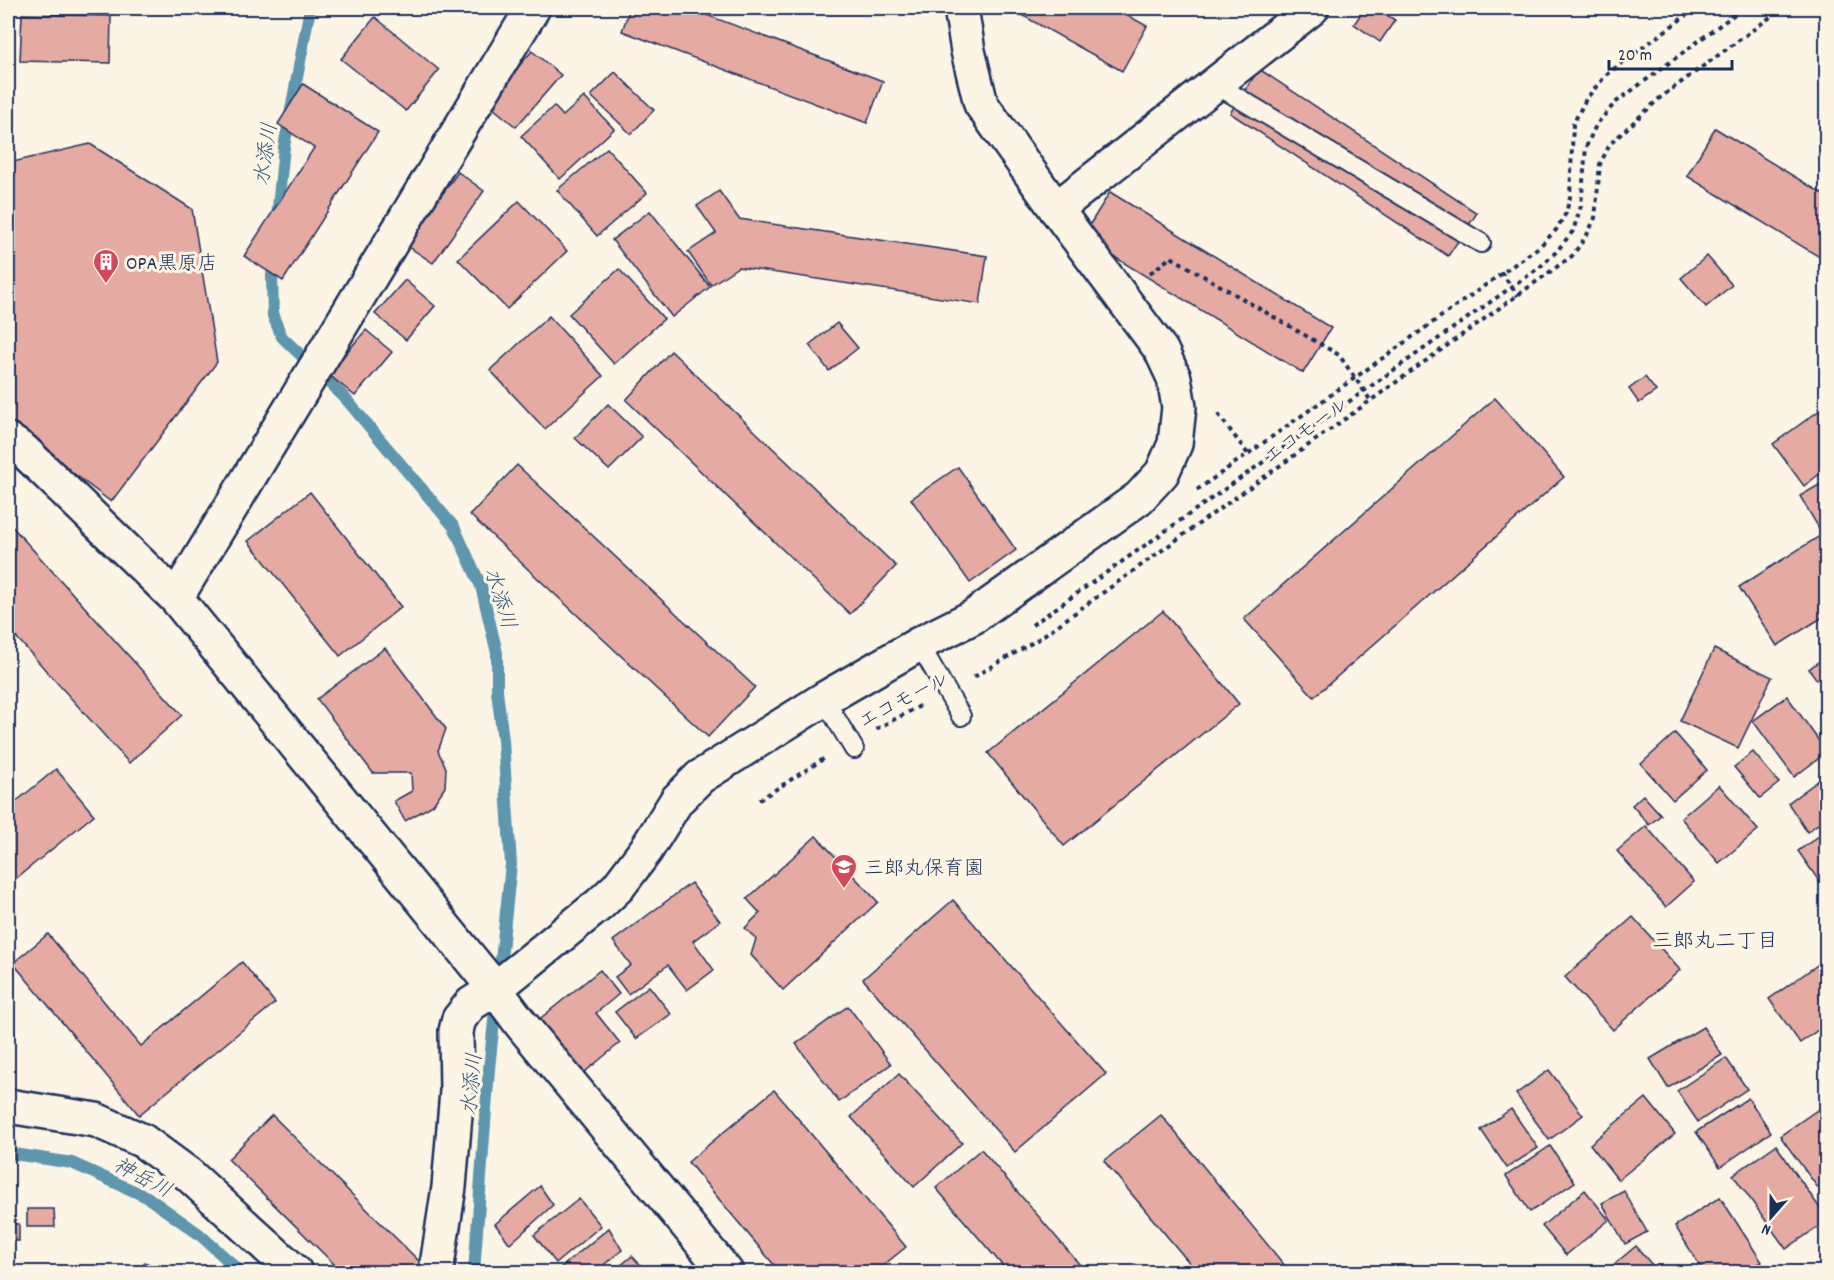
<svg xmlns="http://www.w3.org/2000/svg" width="1834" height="1280" viewBox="0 0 1834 1280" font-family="Dekko,'Klee One',sans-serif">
  <rect width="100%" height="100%" fill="#fcf5e5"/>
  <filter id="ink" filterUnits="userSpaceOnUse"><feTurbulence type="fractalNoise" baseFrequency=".0167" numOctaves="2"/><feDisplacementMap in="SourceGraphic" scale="12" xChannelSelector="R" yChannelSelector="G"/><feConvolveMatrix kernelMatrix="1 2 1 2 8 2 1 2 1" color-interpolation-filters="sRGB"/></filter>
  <g filter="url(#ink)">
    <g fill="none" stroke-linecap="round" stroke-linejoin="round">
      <g stroke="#5d96ad" stroke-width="12">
        <path d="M277 217 284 147 310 8"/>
        <path d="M273 258 272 276 273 316 282 337 345 398 454 527 481 586 497 653V691L503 740 511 864 499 979"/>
        <path d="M8 1153 72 1163 147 1197 199 1234 241 1272"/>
        <path d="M474 1272 489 1069 496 1002"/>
      </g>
    </g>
    <g fill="#e5aba2" stroke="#1b2f5e" stroke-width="1.5">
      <path d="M630 8H688L883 81 867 123 622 31Z"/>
      <path d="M1009 8H1114L1147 26 1122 71Z"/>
      <path d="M1365 8H1375L1395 20 1380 42 1354 24Z"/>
      <path d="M22 14 111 16 110 63 20 61Z"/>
      <path d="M375 17 439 70 406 111 341 59Z"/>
      <path d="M532 51 561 75 516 127 487 103Z"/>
      <path d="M1259 69 1477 213 1448 256 1230 113Z"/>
      <path d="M615 72 654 110 631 134 591 96Z"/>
      <path d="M303 84 378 132 283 281 244 256 314 148 278 124Z"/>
      <path d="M584 97 614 129 560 179 521 136 554 106 563 116Z"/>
      <path d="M1715 128 1826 196V261L1687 176Z"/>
      <path d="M90 144 192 209 217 362 111 502 8 423V163Z"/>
      <path d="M607 148 647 193 597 236 557 190Z"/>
      <path d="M458 172 484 191 433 263 406 245Z"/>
      <path d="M719 191 739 219 987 256 980 304 738 267 711 285 688 252 716 233 697 206Z"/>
      <path d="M1110 192 1331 328 1303 373 1082 237Z"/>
      <path d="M519 201 567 251 507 309 458 259Z"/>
      <path d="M650 211 710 287 672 317 612 240Z"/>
      <path d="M1707 256 1732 285 1706 307 1681 278Z"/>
      <path d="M619 269 664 319 614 364 569 314Z"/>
      <path d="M405 280 435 306 406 340 375 314Z"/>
      <path d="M549 316 603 376 545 429 490 370Z"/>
      <path d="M837 323 858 348 829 371 809 345Z"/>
      <path d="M366 330 392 352 355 396 328 374Z"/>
      <path d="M671 351 896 566 850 614 626 400Z"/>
      <path d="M1645 377 1656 391 1639 403 1629 389Z"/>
      <path d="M1495 398 1564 477 1314 697 1244 619Z"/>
      <path d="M608 404 642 437 609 470 575 438Z"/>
      <path d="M1820 410 1826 419V469L1804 486 1773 444Z"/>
      <path d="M517 465 755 687 708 737 470 515Z"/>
      <path d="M958 467 1016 550 970 583 911 499Z"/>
      <path d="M1826 481V526L1820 530 1800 496Z"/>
      <path d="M310 492 401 607 340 656 248 541Z"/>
      <path d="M8 522 182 715 129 763 8 628Z"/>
      <path d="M1826 532V615L1777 646 1739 587Z"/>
      <path d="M1163 611 1239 704 1064 846 988 753Z"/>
      <path d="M385 648 446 729 438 751 446 768 445 787 433 805 405 821 394 801 412 791 411 773H373L317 699Z"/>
      <path d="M1714 649 1772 677 1738 748 1680 721Z"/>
      <path d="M1826 656V692L1809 669Z"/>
      <path d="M1787 696 1826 751V753L1794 777 1753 721Z"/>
      <path d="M1675 733 1707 770 1673 800 1641 764Z"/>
      <path d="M1753 752 1779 783 1760 798 1734 767Z"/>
      <path d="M56 769 94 815 8 885V808Z"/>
      <path d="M1826 775V818L1807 832 1788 803Z"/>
      <path d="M1719 785 1758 830 1719 863 1681 818Z"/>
      <path d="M1643 795 1661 815 1649 825 1632 805Z"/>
      <path d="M1646 826 1694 882 1666 907 1617 851Z"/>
      <path d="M1826 831V891L1798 851Z"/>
      <path d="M816 836 878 902 783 990 751 955 756 939 745 928 760 913 747 899Z"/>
      <path d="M691 883 720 921 693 941 714 970 687 990 668 965 628 994 615 977 631 965 613 941Z"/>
      <path d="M953 900 1106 1074 1015 1152 863 979Z"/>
      <path d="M1633 917 1680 970 1613 1030 1565 977Z"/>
      <path d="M48 934 141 1046 242 962 275 1003 139 1115 13 963Z"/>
      <path d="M1823 961 1826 965V1024L1800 1043 1769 999Z"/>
      <path d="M600 970 619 994 596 1013 620 1043 581 1075 537 1021Z"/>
      <path d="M649 986 671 1014 636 1039 615 1012Z"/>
      <path d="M848 1006 891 1064 839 1102 796 1044Z"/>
      <path d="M1703 1027 1722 1055 1668 1088 1650 1059Z"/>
      <path d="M1726 1058 1747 1089 1698 1122 1677 1091Z"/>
      <path d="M1549 1070 1583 1115 1549 1140 1516 1094Z"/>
      <path d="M899 1074 962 1143 914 1187 851 1117Z"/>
      <path d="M774 1090 906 1247 875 1272H780L688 1162Z"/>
      <path d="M1646 1098 1675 1134 1618 1180 1590 1144Z"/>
      <path d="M1748 1098 1771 1132 1720 1167 1696 1132Z"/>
      <path d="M1820 1108 1826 1117V1182L1818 1188 1780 1136Z"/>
      <path d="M1511 1109 1538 1148 1507 1168 1481 1130Z"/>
      <path d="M272 1115 423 1265 416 1272H342L228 1159Z"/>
      <path d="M1161 1115 1290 1272H1197L1104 1161Z"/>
      <path d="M1776 1145 1826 1217V1221L1786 1249 1733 1175Z"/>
      <path d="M1550 1146 1575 1182 1530 1212 1506 1176Z"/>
      <path d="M981 1149 1086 1272H1008L936 1188Z"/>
      <path d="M540 1186 553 1205 510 1244 495 1224Z"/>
      <path d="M1585 1190 1609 1220 1566 1255 1542 1226Z"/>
      <path d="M1624 1191 1647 1232 1625 1244 1602 1203Z"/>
      <path d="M1720 1197 1762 1262 1745 1272H1704L1675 1226Z"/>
      <path d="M579 1199 601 1226 556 1263 534 1235Z"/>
      <path d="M27 1209H54L55 1227H27Z"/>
      <rect x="8" y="1224" width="11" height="17"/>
      <path d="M609 1228 622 1250 595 1272H560L558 1270Z"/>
      <path d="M1636 1246 1658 1272H1605Z"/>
      <path d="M632 1256 647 1272H613Z"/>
      <path d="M145 1262 163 1272H139Z"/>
      <path d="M1178 1265 1185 1272H1169Z"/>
    </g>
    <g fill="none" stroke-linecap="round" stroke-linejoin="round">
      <defs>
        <g id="service">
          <path d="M1215 84 1481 243"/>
          <path d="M919 644 961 716"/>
          <path d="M824 699 854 749"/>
        </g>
        <g id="minor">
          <path d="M1056 209 1312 8"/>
          <path d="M8 1106 96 1120 143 1141 188 1174 295 1272"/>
          <path d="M436 1272 449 1187 457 1091 456 1031 459 1019 471 1004 495 989 531 960 600 904 618 887 646 850 677 800 700 777 824 699 919 644 973 617 1139 498 1162 473 1175 444 1179 407 1174 378 1161 350 1056 209 981 104 968 51 961 8"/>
        </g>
        <g id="tertiary">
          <path d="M8 440 24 451 176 598 495 989 521 1024 726 1272"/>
          <path d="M176 598 533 8"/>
        </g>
      </defs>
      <use href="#service" stroke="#1b2f5e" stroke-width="22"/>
      <use href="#minor" stroke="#1b2f5e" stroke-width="38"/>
      <use href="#tertiary" stroke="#1b2f5e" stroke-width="38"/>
      <g stroke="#1b2f5e" stroke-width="4" stroke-dasharray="4.5 4.5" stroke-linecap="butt">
        <path d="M1501 272 1518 296"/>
        <path d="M1150 273 1171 257 1339 355 1371 401"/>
        <path d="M1218 414 1248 454"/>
        <path d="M1197 490 1539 247 1556 230 1566 213 1570 197 1573 124 1586 99 1607 74 1696 8"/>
        <path d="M1032 625 1540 267 1556 252 1573 231 1581 206 1586 147 1596 125 1615 103 1743 8"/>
        <path d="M974 677 1037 640 1572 256 1587 235 1595 218 1600 164 1610 144 1661 97 1783 8"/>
        <path d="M876 729 920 706"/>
        <path d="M759 800 825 758"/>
      </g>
      <use href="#service" stroke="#fcf5e5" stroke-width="18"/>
      <use href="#minor" stroke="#fcf5e5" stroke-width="33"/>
      <use href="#tertiary" stroke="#fcf5e5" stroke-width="33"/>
    </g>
  </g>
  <defs>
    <symbol id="building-pin" viewBox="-11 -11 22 30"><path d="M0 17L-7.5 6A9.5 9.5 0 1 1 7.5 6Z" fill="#d1495b" stroke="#fcf5e5"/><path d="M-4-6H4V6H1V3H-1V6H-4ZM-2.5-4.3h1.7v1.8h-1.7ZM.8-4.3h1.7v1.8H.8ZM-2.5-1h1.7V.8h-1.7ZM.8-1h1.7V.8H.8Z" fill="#fff"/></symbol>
    <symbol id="school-pin" viewBox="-11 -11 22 30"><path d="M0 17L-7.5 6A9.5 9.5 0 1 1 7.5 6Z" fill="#d1495b" stroke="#fcf5e5"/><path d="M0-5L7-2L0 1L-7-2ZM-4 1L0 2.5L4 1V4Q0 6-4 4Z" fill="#fff"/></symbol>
  </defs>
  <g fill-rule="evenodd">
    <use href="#building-pin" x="91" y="247" width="30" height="40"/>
    <use href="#school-pin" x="829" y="852" width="30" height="40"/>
  </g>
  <g text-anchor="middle" stroke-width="6" stroke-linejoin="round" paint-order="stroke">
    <g font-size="20" fill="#1b2f5e" stroke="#fcf5e5" text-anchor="start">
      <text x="126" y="269">OPA黒原店</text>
      <text x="864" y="874">三郎丸保育園</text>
    </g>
    <g font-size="20" fill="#1b2f5e" stroke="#fcf5e5">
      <text transform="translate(1305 430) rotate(-36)" y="7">エコモール</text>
      <text transform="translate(903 699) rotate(-28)" y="7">エコモール</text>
    </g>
    <g font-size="21" font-style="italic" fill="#365a7f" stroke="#fcf5e5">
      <text transform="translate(265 154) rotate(-82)" y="7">水添川</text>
      <text transform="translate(501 598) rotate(73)" y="7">水添川</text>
      <text transform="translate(471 1084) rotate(-85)" y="7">水添川</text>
      <text transform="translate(143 1177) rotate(28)" y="7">神岳川</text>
    </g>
    <g font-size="21" fill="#1b2f5e" stroke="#fcf5e5">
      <text x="1715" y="947">三郎丸二丁目</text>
    </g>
  </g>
  <rect width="1834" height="1280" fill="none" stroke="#fcf5e5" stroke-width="30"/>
  <rect x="15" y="15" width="1804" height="1250" fill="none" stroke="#1b2f5e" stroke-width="2" filter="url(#ink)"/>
  <g transform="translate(1771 1217) rotate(201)" stroke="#fcf5e5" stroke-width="4.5" paint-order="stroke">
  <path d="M0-4.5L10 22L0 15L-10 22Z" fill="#1b2f5e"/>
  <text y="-9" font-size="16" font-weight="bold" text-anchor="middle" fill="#1b2f5e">N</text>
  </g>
  <path d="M1609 60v9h123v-9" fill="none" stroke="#1b2f5e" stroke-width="3"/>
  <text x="1618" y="60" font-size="18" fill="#1b2f5e" stroke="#fcf5e5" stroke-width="4.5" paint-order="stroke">20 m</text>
</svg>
